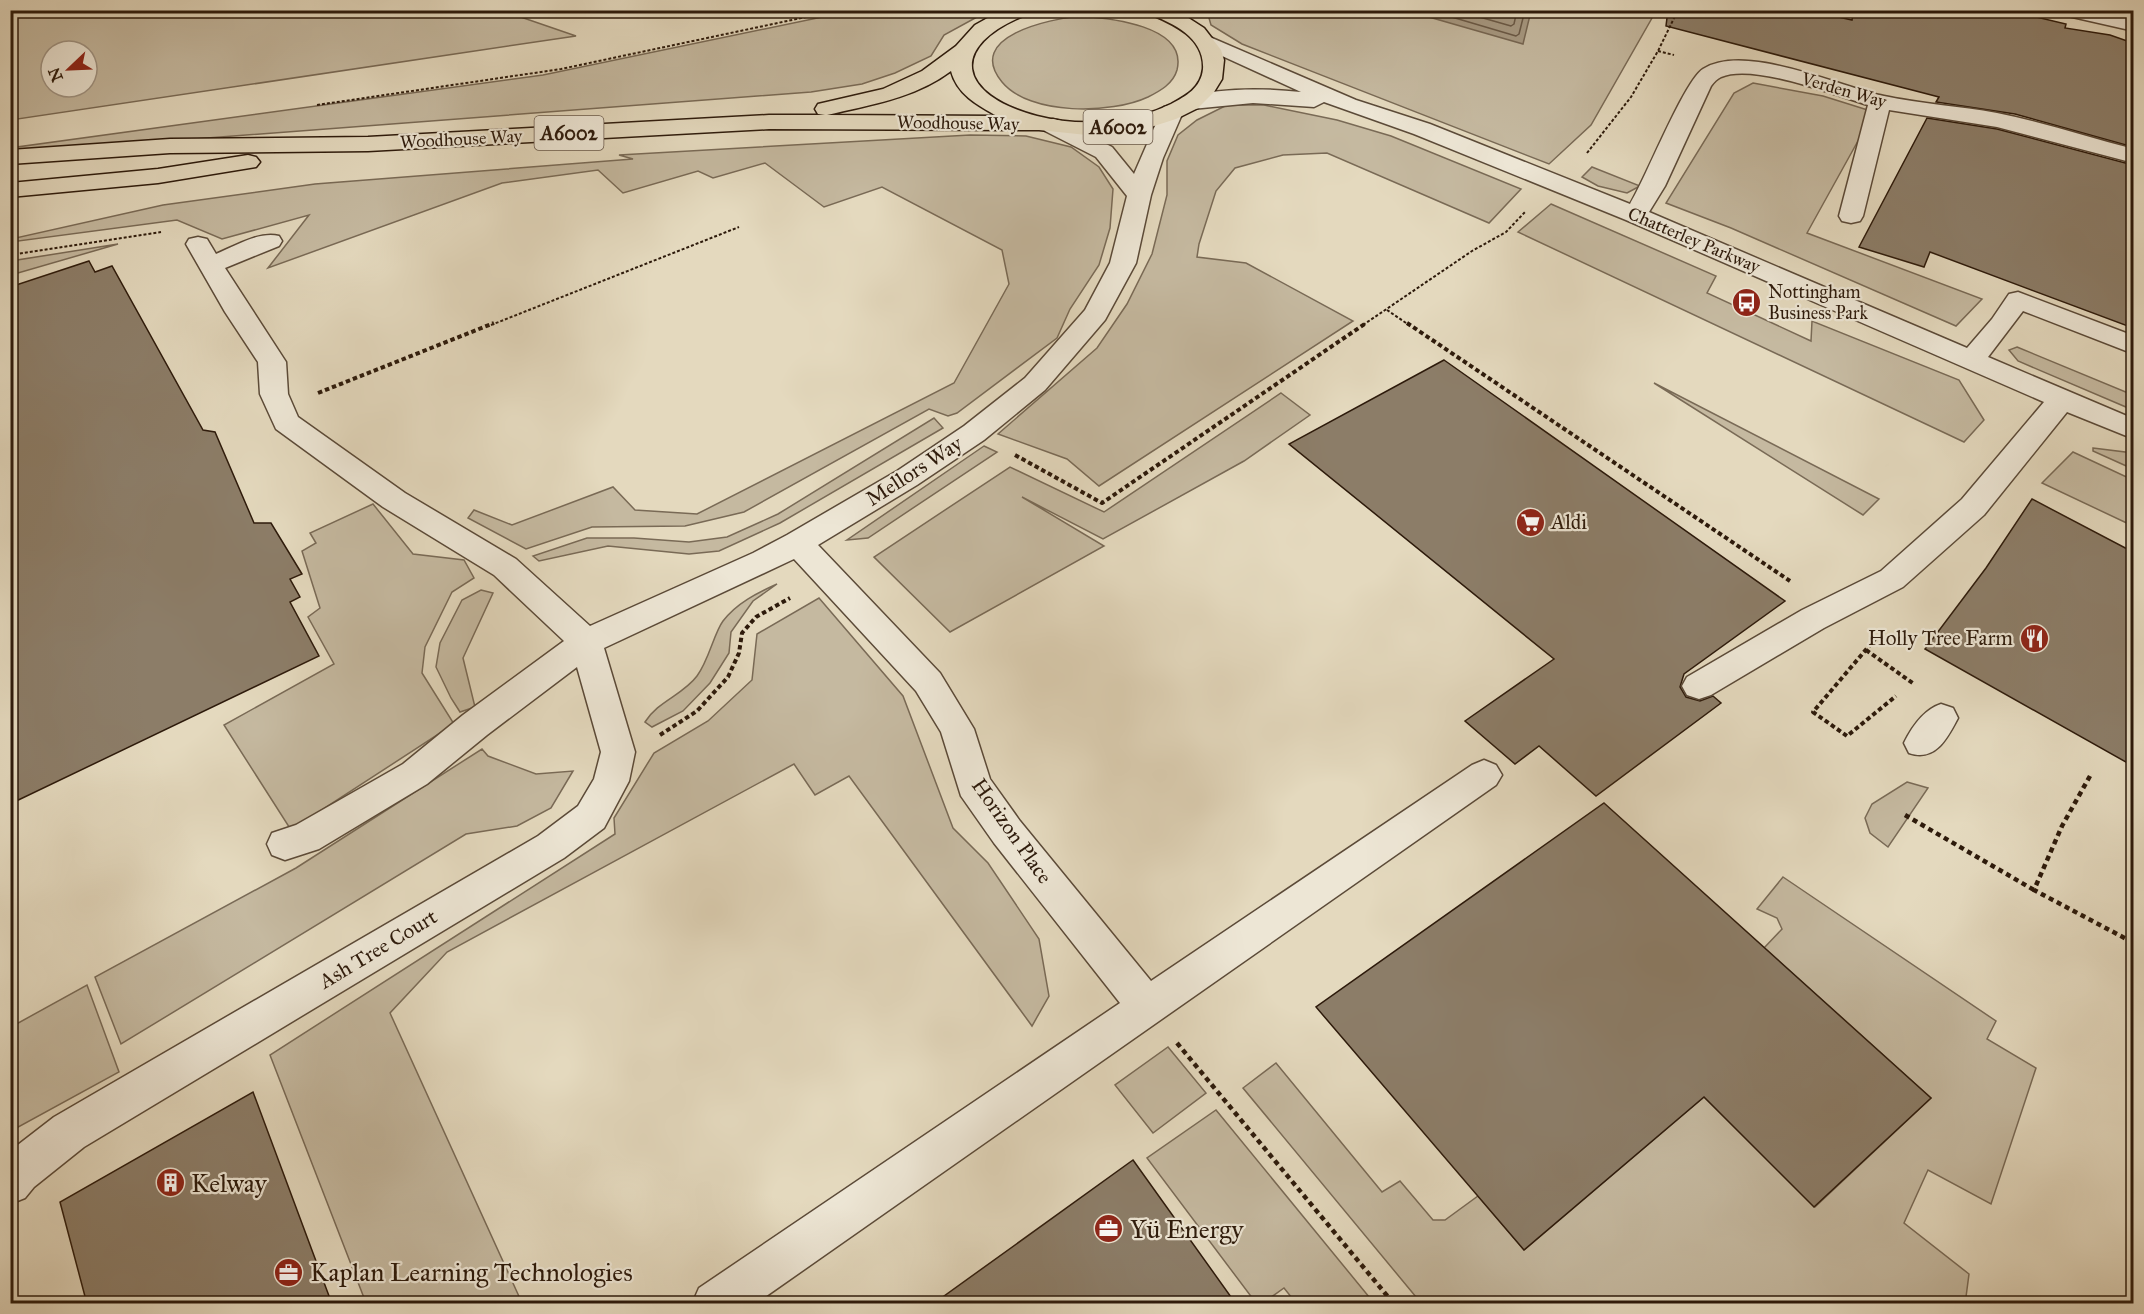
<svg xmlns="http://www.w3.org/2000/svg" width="2144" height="1314" viewBox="0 0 2144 1314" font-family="'IM FELL Great Primer',serif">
  <rect width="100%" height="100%" fill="#e4d9be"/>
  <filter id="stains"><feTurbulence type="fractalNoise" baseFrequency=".00333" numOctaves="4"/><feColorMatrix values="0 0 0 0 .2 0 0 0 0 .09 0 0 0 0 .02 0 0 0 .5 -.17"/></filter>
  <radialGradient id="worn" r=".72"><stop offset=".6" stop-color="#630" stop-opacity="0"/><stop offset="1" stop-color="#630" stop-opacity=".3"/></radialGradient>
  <g fill="#c5b9a0" stroke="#796a56" stroke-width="1.5" fill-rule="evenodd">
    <path d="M488 10 512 14 576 36 11 120V11ZM51 51H87V87H51Z"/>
    <path d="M851 11H988L944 35 931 56 895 73 862 84 811 92 11 153 10 148 543 75Z"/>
    <path d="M1207 11H1656L1591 125 1549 164 1242 44 1211 25Z"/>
    <path d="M1079 16C1108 18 1188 25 1177 70 1173 84 1160 91 1148 97 1112 114 1030 116 1002 82 964 36 1051 19 1079 16Z"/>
    <path d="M1753 83 1823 96 1874 112 1807 233 1982 299 1956 326 1731 228 1666 203 1734 93Z"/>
    <path d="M1227 105H1264L1337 120 1391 136 1521 189 1489 223 1327 153 1283 155 1235 168 1216 191 1199 244 1197 257 1246 263 1353 321 1099 486 1067 459 998 434 1097 348 1127 304 1152 254 1167 195V161L1178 135 1197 120Z"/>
    <path d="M970 135 1026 136 1071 147 1099 167 1113 189 1110 228 1099 265 1070 309 1057 338 957 413 948 416 929 409 744 512 685 526 592 527 526 549 468 518 474 510 512 525 613 487 635 510 697 514 954 383 1009 284 1002 250 882 187 824 207 765 163 713 178 698 171 623 193 598 170 502 183 268 268 309 215 222 239 177 220 11 242V239L163 205 315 184 633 159 619 155Z"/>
    <path d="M1592 167 1640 186 1627 193 1598 186 1582 177Z"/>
    <path d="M1551 204 1716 276 1707 293 1811 341 1812 321 1959 380 1984 420 1964 442 1518 232Z"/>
    <path d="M118 244 11 275V261Z"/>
    <path d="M2017 347 2133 395V410L2018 361 2009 350Z"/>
    <path d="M1654 383 1879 499 1863 515Z"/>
    <path d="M1281 393 1310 415 1244 461 1103 539 1022 497 1104 546 950 632 874 557 1010 467 1104 512Z"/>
    <path d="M934 418 943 428 780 523 719 551 689 554 608 546 539 561 533 556 587 538H634L689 542 727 537 778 514Z"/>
    <path d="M984 446 997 452 868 538 847 540Z"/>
    <path d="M2093 448 2133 453V469L2093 451Z"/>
    <path d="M2073 452 2133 480V526L2042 483Z"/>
    <path d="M373 504 413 554 464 560 474 578 452 592 425 647 422 673 454 724 291 830 224 725 334 664 308 617 320 608 302 551 316 543 310 533Z"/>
    <path d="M777 584 753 601 731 632 729 653 710 683 683 711 652 727 645 722C658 701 683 695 697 676 709 660 714 633 723 621 737 603 757 593 777 584Z"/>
    <path d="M481 590 493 593 463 658 475 707 460 712 451 698 436 667 440 643 462 600Z"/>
    <path d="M819 598 903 696 953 828 988 863 1039 939 1049 996 1032 1026 849 776 815 795 794 764 447 952 390 1013 522 1303H366L270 1055 615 834 614 818 654 753 708 721 752 680 757 634Z"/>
    <path d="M482 749 488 756 536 774 573 771 551 808 517 826 466 834 121 1044 95 977 296 868Z"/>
    <path d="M1907 782 1928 788 1888 847 1870 833 1865 818 1872 804Z"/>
    <path d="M1783 877 1996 1021 1987 1039 2036 1068 1991 1204 1928 1170 1904 1223 1969 1274 1966 1297 1974 1304 1421 1303 1243 1088 1276 1063 1382 1192 1400 1181 1433 1220H1445L1478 1196 1524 1250 1704 1097 1815 1207 1931 1098 1764 948 1782 929 1777 918 1757 909Z"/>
    <path d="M87 985 119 1072 11 1131V1027Z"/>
    <path d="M1168 1047 1206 1093 1153 1133 1115 1085Z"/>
    <path d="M1216 1110 1374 1303H1296L1284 1288 1263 1303H1256L1147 1158Z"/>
  </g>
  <path fill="#a69881" stroke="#766652" stroke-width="1.5" d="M1408 11H1531L1523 44Z"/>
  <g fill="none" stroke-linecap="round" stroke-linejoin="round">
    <g stroke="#6a5946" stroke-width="1.5">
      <path d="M1428 10 1516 36 1519 34 1525 10"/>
      <path d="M1455 10 1511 26 1514 24 1517 10"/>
    </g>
  </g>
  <g fill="#8c7d68" stroke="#2d1a0b" stroke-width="1.5">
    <path d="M1668 10H1808L1852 20 1854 10H2007L2066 24 2065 28 2110 35 2133 43V147L2015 114 1936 102 1939 97 1666 26Z"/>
    <path d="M1927 118 1997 129 2133 165V328L1930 252 1924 267 1859 247Z"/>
    <path d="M89 261 95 272 112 266 203 430 215 432 254 523H271L302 574 290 579 300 597 290 602 319 656 10 804V287Z"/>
    <path d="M1444 360 1785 601 1684 674 1680 687 1686 697 1700 701 1713 696 1721 703 1596 796 1539 746 1515 764 1465 721 1554 659 1289 444Z"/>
    <path d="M2032 499 2133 552V766L1925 649 1986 568Z"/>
    <path d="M1604 803 1931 1098 1814 1207 1704 1097 1524 1250 1316 1007Z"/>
    <path d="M253 1092 332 1304H87L60 1202Z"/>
    <path d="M1133 1160 1236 1304H933Z"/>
  </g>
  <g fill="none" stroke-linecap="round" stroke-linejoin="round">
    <defs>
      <g id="minor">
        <path d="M2056 10H2096L2134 19V31L2059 14Z"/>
        <path d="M1205 35 1356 100 1430 124 1630 204C1646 178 1684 81 1703 69 1745 42 1840 87 1884 96 1921 104 1960 106 1997 113 2043 122 2088 137 2134 149V163L1997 127 1889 110 1863 216 1860 221 1851 223 1842 221 1839 216 1868 105C1834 95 1754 63 1721 77 1717 79 1714 82 1711 86L1665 186 1649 212 1967 348 1992 319 2009 294 2018 292 2134 336V354L2023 311 1988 357 2134 419V439L2067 412 1984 515 1903 587 1824 628 1711 695 1699 699 1687 695 1682 686 1687 677 1802 610 1881 571 1962 499 2044 402 1626 220 1414 134 1324 102 1314 107 1253 103 1192 109 1184 107 1181 102 1184 97C1221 88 1263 88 1301 92L1198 45 1195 41 1198 37Z"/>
        <path d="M1172 105 1180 107 1183 112 1163 158 1151 195 1136 263 1105 320 1045 390 984 440 917 485 818 545 940 673 974 729 990 779 1020 821 1151 981 1472 765 1484 760 1496 765 1502 775 1496 785 755 1304H692L699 1288 1120 1003 994 843 961 796 941 732 916 691 794 559 604 648 635 752 629 781 604 828 564 858 84 1147 34 1187 25 1198 10 1204V1151L54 1117 538 836 578 806 594 779 601 752 577 667 487 735 427 784 319 849 285 860 272 855 267 844 272 833 296 825 403 764 463 715 564 641 494 575 383 507 276 429 260 394 258 362 225 312 186 244 189 239 198 237 207 239 216 254C235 246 259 231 279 236L282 241 279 246 225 268 286 362 288 394 298 417 405 493 516 559 590 626 753 553 787 535 897 471 964 426 1025 378 1085 310 1110 263 1127 196 1096 157 1045 131 1042 126 1045 121 1053 119 1061 121 1112 147 1134 174 1161 112 1164 107Z"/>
        <path d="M1941 704 1953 708 1958 718C1947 739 1935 762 1909 753L1904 743C1912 727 1923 710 1941 704Z"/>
      </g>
      <g id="major">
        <path d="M1002 10H1031L1028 14C946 46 958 95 1037 116 1080 127 1131 124 1171 104 1186 96 1201 88 1203 69 1205 38 1174 24 1150 14L1147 10H1176L1204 28 1221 50 1224 60 1222 79 1214 92 1198 108 1176 119 1151 127 1115 134 1087 135 1039 130 769 129 368 151 170 153 10 164V150L170 139 368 137 769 115H825L818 114 815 109 818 104 883 89 922 71 956 46 975 25ZM951 71C957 94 977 105 997 116L827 115C870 105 915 98 951 71Z"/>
        <path d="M248 155 256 157 260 162 256 167 158 183 10 197V183L158 169Z"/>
      </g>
    </defs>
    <use href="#minor" stroke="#5b4a38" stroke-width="3"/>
    <use href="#major" stroke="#2d1a0b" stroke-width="3"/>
    <g stroke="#2d1a0b" stroke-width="2" stroke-dasharray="3 2" stroke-linecap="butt">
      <path d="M1658 51 1674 55"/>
      <path d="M317 105 561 69 839 10"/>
      <path d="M1587 153 1631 97 1658 51 1678 10"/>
      <path d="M10 255 161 232"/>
      <path d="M1387 310 1409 325"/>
      <path d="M491 325 739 227"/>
      <path d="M1363 325 1472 251 1506 232 1525 212"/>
    </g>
    <g stroke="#2d1a0b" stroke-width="4" stroke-dasharray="4.5 3" stroke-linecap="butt">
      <path d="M1407 323 1790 581"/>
      <path d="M318 393 494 323"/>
      <path d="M1015 455 1102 503 1366 323"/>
      <path d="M1873 638 1875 639 1813 712 1847 736 1896 696"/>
      <path d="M1866 650 1914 684"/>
      <path d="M660 735 697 711 728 677 739 653 742 633 756 617 790 598"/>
    </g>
    <g stroke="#2d1a0b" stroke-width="4.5" stroke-dasharray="5 4" stroke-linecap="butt">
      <path d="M2090 776 2062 826 2034 890 2134 943"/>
      <path d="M1905 815 2034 890"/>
      <path d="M1177 1043 1394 1304"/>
      <path d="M2133 1304 2134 1300"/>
    </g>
    <use href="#minor" fill="#ede6d5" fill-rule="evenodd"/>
    <use href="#major" fill="#e4d9be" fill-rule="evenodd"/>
  </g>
  <defs>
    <symbol id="bus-disc" viewBox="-11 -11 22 22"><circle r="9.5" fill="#8f2418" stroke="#ede6d5"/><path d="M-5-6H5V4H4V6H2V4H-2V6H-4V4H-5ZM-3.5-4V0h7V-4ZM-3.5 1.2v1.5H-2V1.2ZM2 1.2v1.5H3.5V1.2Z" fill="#fff"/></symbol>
    <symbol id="supermarket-disc" viewBox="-11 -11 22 22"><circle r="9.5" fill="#8f2418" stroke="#ede6d5"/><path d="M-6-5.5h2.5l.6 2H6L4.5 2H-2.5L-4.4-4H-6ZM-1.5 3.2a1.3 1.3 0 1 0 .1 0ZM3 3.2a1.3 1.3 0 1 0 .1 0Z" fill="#fff"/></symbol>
    <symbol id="restaurant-disc" viewBox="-11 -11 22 22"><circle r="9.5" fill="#8f2418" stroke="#ede6d5"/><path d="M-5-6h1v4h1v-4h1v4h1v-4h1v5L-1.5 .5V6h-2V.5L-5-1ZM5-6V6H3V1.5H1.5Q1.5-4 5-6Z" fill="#fff"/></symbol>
    <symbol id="building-disc" viewBox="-11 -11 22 22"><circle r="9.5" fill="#8f2418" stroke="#ede6d5"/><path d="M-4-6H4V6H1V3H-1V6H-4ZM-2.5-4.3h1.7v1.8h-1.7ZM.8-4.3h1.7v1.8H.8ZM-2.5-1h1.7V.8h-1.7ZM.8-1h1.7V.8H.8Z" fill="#fff"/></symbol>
    <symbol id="office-disc" viewBox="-11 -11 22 22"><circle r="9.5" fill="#8f2418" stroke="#ede6d5"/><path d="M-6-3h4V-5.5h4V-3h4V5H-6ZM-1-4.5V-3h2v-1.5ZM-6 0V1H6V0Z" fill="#fff"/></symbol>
  </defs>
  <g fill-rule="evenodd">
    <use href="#bus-disc" x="1730" y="286" width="33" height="33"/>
    <use href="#supermarket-disc" x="1514" y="506" width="33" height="33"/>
    <use href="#restaurant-disc" x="2018" y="622" width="33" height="33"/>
    <use href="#building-disc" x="154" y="1166" width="33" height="33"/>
    <use href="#office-disc" x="1092" y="1212" width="33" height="33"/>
    <use href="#office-disc" x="272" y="1256" width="33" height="33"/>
  </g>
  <g text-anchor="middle" stroke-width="4.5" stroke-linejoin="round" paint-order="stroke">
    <g font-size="18" fill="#2d1a0b" stroke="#ede6d5">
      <text transform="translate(1844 90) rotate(16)" y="6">Verden Way</text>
      <text transform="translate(958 123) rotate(1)" y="6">Woodhouse Way</text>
      <text transform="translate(461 139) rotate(-3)" y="6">Woodhouse Way</text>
      <text transform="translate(1694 240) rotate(23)" y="6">Chatterley Parkway</text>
    </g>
    <g font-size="18" fill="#2d1a0b" stroke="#ede6d5" text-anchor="start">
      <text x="1768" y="298">Nottingham<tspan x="1768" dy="21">Business Park</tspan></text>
    </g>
    <g fill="#ede6d5" stroke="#675748" stroke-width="1.5">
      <rect x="1083.5" y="110" width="69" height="34" rx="4.5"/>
      <rect x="534.5" y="116" width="69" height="34" rx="4.5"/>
    </g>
    <g font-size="20" font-weight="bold" fill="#2d1a0b">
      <text x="1118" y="134">A6002</text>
      <text x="569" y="140">A6002</text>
    </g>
    <g font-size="21" fill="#2d1a0b" stroke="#ede6d5">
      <text transform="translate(914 471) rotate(-33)" y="7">Mellors Way</text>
      <text transform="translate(1012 831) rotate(55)" y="7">Horizon Place</text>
      <text transform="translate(378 949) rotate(-31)" y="7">Ash Tree Court</text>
    </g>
    <g font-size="21" fill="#2d1a0b" stroke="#ede6d5" text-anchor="start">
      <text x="1551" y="529">Aldi</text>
      <text x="2013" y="645" text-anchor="end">Holly Tree Farm</text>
    </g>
    <g font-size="26" fill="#2d1a0b" stroke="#ede6d5" text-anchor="start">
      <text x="191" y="1192">Kelway</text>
      <text x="1130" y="1238">Yü Energy</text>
      <text x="310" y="1281">Kaplan Learning Technologies</text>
    </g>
  </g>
  <rect width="2144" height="1314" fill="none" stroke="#e4d9be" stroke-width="36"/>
  <rect x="12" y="12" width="2120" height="1290" fill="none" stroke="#2d1a0b" stroke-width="3"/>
  <rect x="18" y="18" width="2108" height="1278" fill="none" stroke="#2d1a0b" stroke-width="1.5"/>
  <g transform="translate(69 69) rotate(247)"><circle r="28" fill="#ede6d5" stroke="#a09484" stroke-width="1.5"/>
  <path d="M0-4.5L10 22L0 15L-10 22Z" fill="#8f2418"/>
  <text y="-9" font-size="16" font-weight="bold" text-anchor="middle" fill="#2d1a0b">N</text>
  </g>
  <rect width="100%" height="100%" filter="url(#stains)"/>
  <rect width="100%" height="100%" fill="url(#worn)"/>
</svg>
